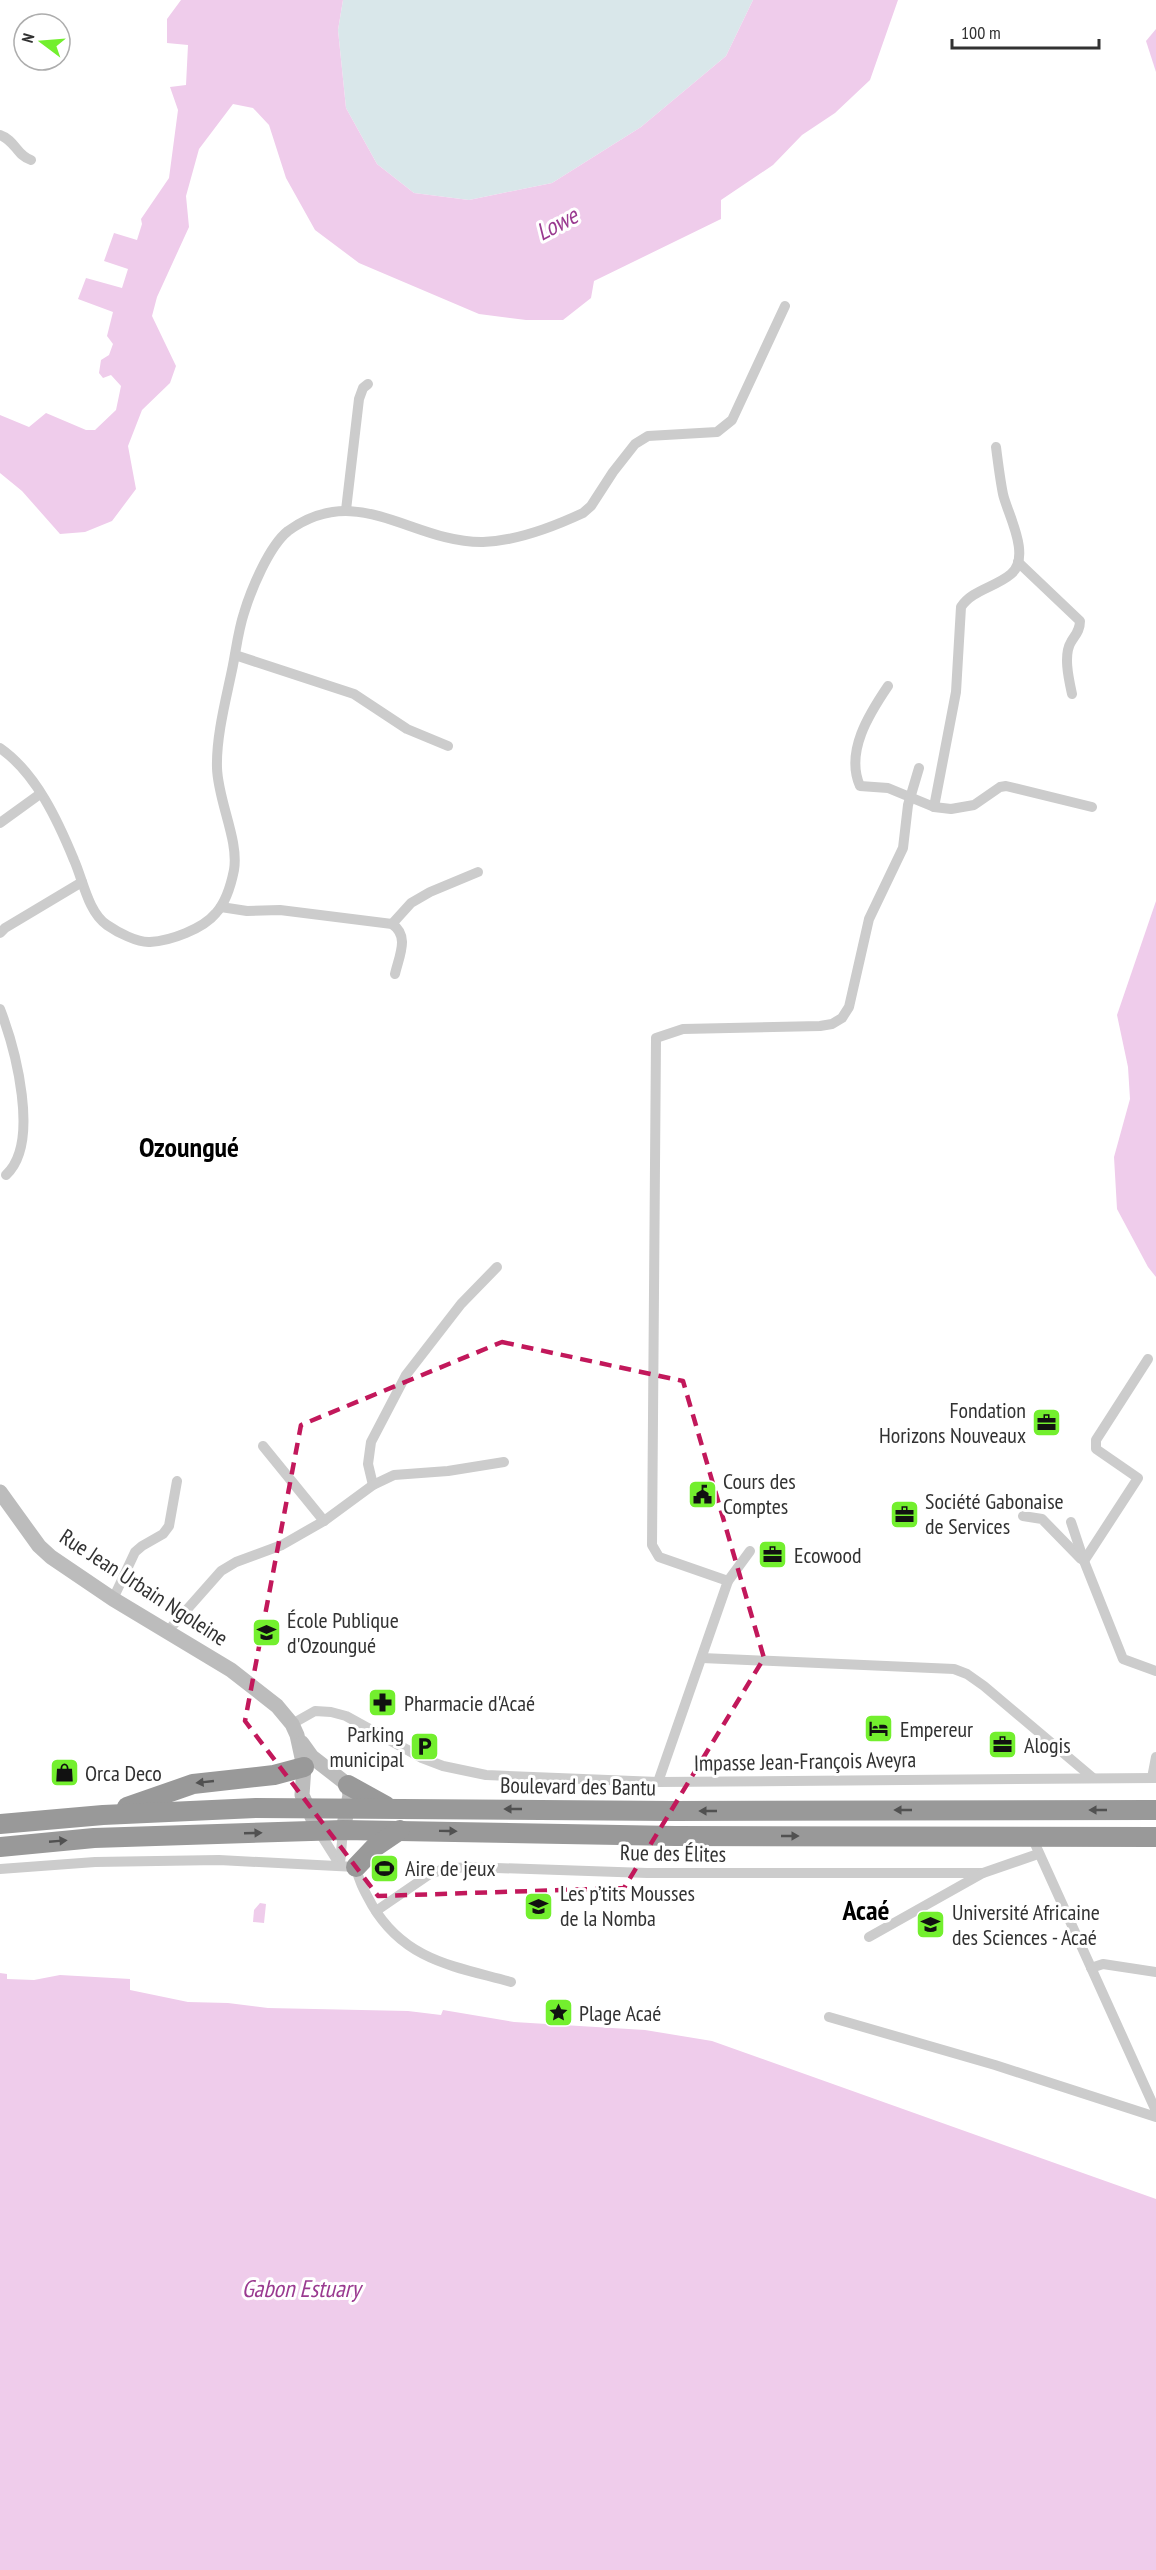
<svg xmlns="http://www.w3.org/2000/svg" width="1156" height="2570" viewBox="0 0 1156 2570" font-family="'PT Sans Narrow',sans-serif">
  <rect width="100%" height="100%" fill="#fff"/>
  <path fill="#d9e7ea" d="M343 0H753L726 56 641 127 552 183 469 200 414 193 377 164 346 108 338 30Z"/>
  <g fill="#efcceb">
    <path d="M181 0H343L338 30 346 108 377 164 414 193 469 200 552 183 641 127 726 56 753 0H898L870 80 835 113 802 135 773 165 721 200V219L594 281 591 298 563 320H526L479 314 359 263 315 230 286 178 269 125 253 108 233 104 199 149 186 196 189 227 157 297 152 316 176 366 170 383 142 410 128 446 136 489 112 521 85 532 60 534 22 491 0 473V415L29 427 46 413 86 430H95L116 410 121 386 111 375 103 378 99 373 101 360 109 355 113 344 107 336 113 312 78 299 86 278 122 288 128 269 104 261 114 233 137 240 142 224 141 219 169 178 178 110 170 87 186 85 188 45 167 43V19Z"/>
    <path d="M1156 29V72L1146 41Z"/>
    <path d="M1156 901V1277L1148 1267 1117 1209 1114 1157 1130 1099 1128 1067 1117 1015Z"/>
    <path d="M260 1903 266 1904 264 1923 253 1922 254 1910Z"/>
    <path d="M0 1973 7 1974V1979L34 1980 60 1975 130 1979V1990L188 2002 228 2003 268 2008 408 2011 441 2015 443 2010 514 2022 645 2030 712 2041 1156 2199V2570H0Z"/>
  </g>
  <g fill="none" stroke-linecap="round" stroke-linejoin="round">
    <g stroke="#ccc" stroke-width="10">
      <path d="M0 135C15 140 17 156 31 160"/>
      <path d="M346 510 359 399 363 388 368 384"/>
      <path d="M1018 562 1080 621C1080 631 1075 635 1071 642 1063 655 1069 680 1072 694"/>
      <path d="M235 655 354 694 407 729 448 746"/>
      <path d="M888 686C869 714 845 752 860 786L888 788 934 807 951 809 974 805 1000 787 1006 786 1092 807"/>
      <path d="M0 748C36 773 58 821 74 860 83 880 88 912 107 925 117 932 138 943 150 942 170 941 203 929 216 913 226 902 231 885 234 870 239 840 218 801 217 768 216 737 226 699 232 670 236 651 238 631 244 613 251 590 269 546 288 531 358 480 412 543 483 542 517 541 553 527 583 513L591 506 613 472 635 444 648 436 717 432 732 420 785 306"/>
      <path d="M934 807 956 692 961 607C972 590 996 587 1011 574 1032 556 1007 513 1003 494 1000 479 998 463 996 447"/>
      <path d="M0 823 40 794"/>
      <path d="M221 907 247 911 280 910 392 924C410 936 399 956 395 974"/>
      <path d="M392 924 411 903 430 892 478 872"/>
      <path d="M0 933 5 928 82 882"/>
      <path d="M0 1009C15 1048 41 1143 6 1175"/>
      <path d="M263 1446 324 1521"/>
      <path d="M373 1485 368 1464 371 1442 406 1375 461 1304 497 1267"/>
      <path d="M1023 1516 1042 1519 1081 1559"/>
      <path d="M1071 1522 1084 1561 1123 1659 1156 1671"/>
      <path d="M1084 1561 1138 1478 1096 1449V1440L1148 1359"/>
      <path d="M728 1581 659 1557 652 1545 656 1038 683 1029 820 1026 832 1024 842 1018 849 1007 869 919 903 848 908 805 919 768"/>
      <path d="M113 1599 135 1552 142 1546 163 1534 169 1526 177 1481"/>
      <path d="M167 1632 221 1571 236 1562 282 1545 324 1521 373 1485 394 1475 448 1471 504 1462"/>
      <path d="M702 1658 954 1669 967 1674 984 1686 1093 1778"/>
      <path d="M292 1724 315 1711 331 1712 346 1716 422 1758 443 1766 486 1775 658 1782 1156 1778"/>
      <path d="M1152 1778 1156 1757"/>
      <path d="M658 1782 728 1581 750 1551"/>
      <path d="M318 1830 340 1865"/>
      <path d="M1031 1835 1156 2111"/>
      <path d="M340 1864 343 1830"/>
      <path d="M0 1869 95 1862 219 1860 356 1867C359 1882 365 1892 372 1905 405 1961 454 1966 511 1982"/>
      <path d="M376 1911 430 1874 444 1869 468 1867 647 1873H983"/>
      <path d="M869 1937 983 1873 1038 1854"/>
      <path d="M1091 1968 1103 1964 1156 1972"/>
      <path d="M829 2017 995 2065 1156 2117"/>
    </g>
    <g stroke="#bcbcbc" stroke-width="15">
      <path d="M0 1492 39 1546 51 1557 113 1599 231 1670 277 1706 292 1724 297 1735 304 1767 302 1795 318 1830"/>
      <path d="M302 1743 312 1757 348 1785 350 1795 343 1830"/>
    </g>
    <g stroke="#999" stroke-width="20">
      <path d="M348 1785 386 1806"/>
      <path d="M127 1807 193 1784 274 1775 304 1767"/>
      <path d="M0 1824 103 1815 256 1808 672 1811 1156 1810"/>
      <path d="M0 1847 94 1838 343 1830 675 1836 1156 1837"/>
      <path d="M356 1867 375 1847 400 1830"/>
    </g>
  </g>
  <defs><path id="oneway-solid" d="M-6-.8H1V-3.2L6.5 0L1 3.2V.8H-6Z" transform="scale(1.5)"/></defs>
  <g fill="#515151">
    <use href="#oneway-solid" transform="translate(205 1782) rotate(174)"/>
    <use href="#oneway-solid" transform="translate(513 1809) rotate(180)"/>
    <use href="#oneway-solid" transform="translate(903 1810) rotate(180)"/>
    <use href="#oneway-solid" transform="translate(1098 1810) rotate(-180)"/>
    <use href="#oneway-solid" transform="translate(708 1811) rotate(180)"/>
    <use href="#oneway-solid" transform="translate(448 1831) rotate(1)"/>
    <use href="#oneway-solid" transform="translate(253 1833) rotate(-2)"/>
    <use href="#oneway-solid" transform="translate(790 1836)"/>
    <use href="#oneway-solid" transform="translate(58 1841) rotate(-5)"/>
  </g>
  <path fill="none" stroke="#c2185b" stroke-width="4.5" stroke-dasharray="12 8" stroke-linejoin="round" d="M502 1342 683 1381 764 1658 624 1888 378 1896 245 1721 301 1425Z"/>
  <defs>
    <symbol id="office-square" viewBox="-11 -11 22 22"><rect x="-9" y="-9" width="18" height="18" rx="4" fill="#73ef2e" stroke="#fff"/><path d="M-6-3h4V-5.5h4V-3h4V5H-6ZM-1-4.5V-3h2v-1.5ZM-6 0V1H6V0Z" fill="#111"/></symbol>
    <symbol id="civic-square" viewBox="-11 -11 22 22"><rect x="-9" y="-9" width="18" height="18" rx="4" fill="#73ef2e" stroke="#fff"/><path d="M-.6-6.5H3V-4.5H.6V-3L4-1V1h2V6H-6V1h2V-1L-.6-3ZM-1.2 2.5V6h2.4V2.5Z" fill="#111"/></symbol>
    <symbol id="school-square" viewBox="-11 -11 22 22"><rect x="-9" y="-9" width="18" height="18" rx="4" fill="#73ef2e" stroke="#fff"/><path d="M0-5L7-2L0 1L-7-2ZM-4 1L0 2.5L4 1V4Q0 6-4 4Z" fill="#111"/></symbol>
    <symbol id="pharmacy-square" viewBox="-11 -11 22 22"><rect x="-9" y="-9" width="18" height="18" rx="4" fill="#73ef2e" stroke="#fff"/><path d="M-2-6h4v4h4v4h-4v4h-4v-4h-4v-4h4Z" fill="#111"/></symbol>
    <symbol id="hotel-square" viewBox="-11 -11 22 22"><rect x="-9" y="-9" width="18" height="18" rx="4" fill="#73ef2e" stroke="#fff"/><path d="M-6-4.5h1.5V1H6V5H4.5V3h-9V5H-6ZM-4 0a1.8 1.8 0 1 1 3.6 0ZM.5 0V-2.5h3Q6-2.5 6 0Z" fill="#111"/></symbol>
    <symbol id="parking-square" viewBox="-11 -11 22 22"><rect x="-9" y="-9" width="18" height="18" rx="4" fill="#73ef2e" stroke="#fff"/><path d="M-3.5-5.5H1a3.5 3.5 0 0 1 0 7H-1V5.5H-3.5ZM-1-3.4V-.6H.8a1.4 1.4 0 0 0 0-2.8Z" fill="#111"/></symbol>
    <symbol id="shop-square" viewBox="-11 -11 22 22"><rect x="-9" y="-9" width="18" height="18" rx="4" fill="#73ef2e" stroke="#fff"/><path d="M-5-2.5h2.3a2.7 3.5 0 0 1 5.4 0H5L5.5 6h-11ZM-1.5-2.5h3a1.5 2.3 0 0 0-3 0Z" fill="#111"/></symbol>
    <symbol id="stadium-square" viewBox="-11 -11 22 22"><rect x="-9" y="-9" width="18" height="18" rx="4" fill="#73ef2e" stroke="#fff"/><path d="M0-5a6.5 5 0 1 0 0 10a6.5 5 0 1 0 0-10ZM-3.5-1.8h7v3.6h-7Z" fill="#111"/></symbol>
    <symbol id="university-square" viewBox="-11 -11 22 22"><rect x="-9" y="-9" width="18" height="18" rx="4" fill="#73ef2e" stroke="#fff"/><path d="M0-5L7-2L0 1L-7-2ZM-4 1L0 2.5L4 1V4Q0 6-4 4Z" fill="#111"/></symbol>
    <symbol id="sight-square" viewBox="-11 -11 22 22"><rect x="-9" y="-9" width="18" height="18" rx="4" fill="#73ef2e" stroke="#fff"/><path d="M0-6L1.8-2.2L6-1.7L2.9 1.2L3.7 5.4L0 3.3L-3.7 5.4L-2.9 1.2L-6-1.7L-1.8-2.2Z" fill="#111"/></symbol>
  </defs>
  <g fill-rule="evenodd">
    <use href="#office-square" x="1030" y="1406" width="33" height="33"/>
    <use href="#civic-square" x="686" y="1478" width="33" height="33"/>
    <use href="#office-square" x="888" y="1498" width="33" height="33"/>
    <use href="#office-square" x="756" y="1538" width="33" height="33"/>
    <use href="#school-square" x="250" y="1616" width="33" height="33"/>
    <use href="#pharmacy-square" x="366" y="1686" width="33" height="33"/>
    <use href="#hotel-square" x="862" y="1712" width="33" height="33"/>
    <use href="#office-square" x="986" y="1728" width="33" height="33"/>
    <use href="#parking-square" x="408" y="1730" width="33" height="33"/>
    <use href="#shop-square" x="48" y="1756" width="33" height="33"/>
    <use href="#stadium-square" x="368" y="1852" width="33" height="33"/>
    <use href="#school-square" x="522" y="1890" width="33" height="33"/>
    <use href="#university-square" x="914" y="1908" width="33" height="33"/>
    <use href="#sight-square" x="542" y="1996" width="33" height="33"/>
  </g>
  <g text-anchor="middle" stroke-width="6" stroke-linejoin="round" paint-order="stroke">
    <g font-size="22" fill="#323232" stroke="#fff" text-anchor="start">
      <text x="1026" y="1418" text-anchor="end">Fondation<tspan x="1026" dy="25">Horizons Nouveaux</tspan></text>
      <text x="723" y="1489">Cours des<tspan x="723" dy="25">Comptes</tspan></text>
      <text x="925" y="1509">Société Gabonaise<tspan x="925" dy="25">de Services</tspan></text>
      <text x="794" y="1563">Ecowood</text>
      <text x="287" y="1628">École Publique<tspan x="287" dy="25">d'Ozoungué</tspan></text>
      <text x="404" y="1711">Pharmacie d'Acaé</text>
      <text x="900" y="1737">Empereur</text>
      <text x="404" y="1742" text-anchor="end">Parking<tspan x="404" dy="25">municipal</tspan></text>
      <text x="1024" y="1753">Alogis</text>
      <text x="85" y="1781">Orca Deco</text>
      <text x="405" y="1876">Aire de jeux</text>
      <text x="560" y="1901">Les p’tits Mousses<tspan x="560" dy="25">de la Nomba</tspan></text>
      <text x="952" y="1920">Université Africaine<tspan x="952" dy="25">des Sciences - Acaé</tspan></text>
      <text x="579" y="2021">Plage Acaé</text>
    </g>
    <g font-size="22" fill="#323232" stroke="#fff">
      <text transform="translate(144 1587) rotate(33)" y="8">Rue Jean Urbain Ngoleine</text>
      <text transform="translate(805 1761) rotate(-1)" y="8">Impasse Jean-François Aveyra</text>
      <text transform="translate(578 1786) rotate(1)" y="8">Boulevard des Bantu</text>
      <text transform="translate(673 1853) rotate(1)" y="8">Rue des Élites</text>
    </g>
    <g font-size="24" font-style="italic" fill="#9a3a90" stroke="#fff">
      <text transform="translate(557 224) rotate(-28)" y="8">Lowe</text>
      <text x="301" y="2297">Gabon Estuary</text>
    </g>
    <g font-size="28" font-weight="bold" fill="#000" stroke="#fff">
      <text x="189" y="1157">Ozoungué</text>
      <text x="866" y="1920">Acaé</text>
    </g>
  </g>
  <g transform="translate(42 42) rotate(286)"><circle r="28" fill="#ffffff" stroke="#adadad" stroke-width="1.5"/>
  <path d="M0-4.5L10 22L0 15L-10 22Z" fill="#73ef2e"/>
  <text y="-9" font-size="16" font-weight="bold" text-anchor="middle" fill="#323232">N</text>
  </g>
  <path d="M952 39v9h147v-9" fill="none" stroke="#323232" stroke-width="3"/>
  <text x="961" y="39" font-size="18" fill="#323232" stroke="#ffffff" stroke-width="4.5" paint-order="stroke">100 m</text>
</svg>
